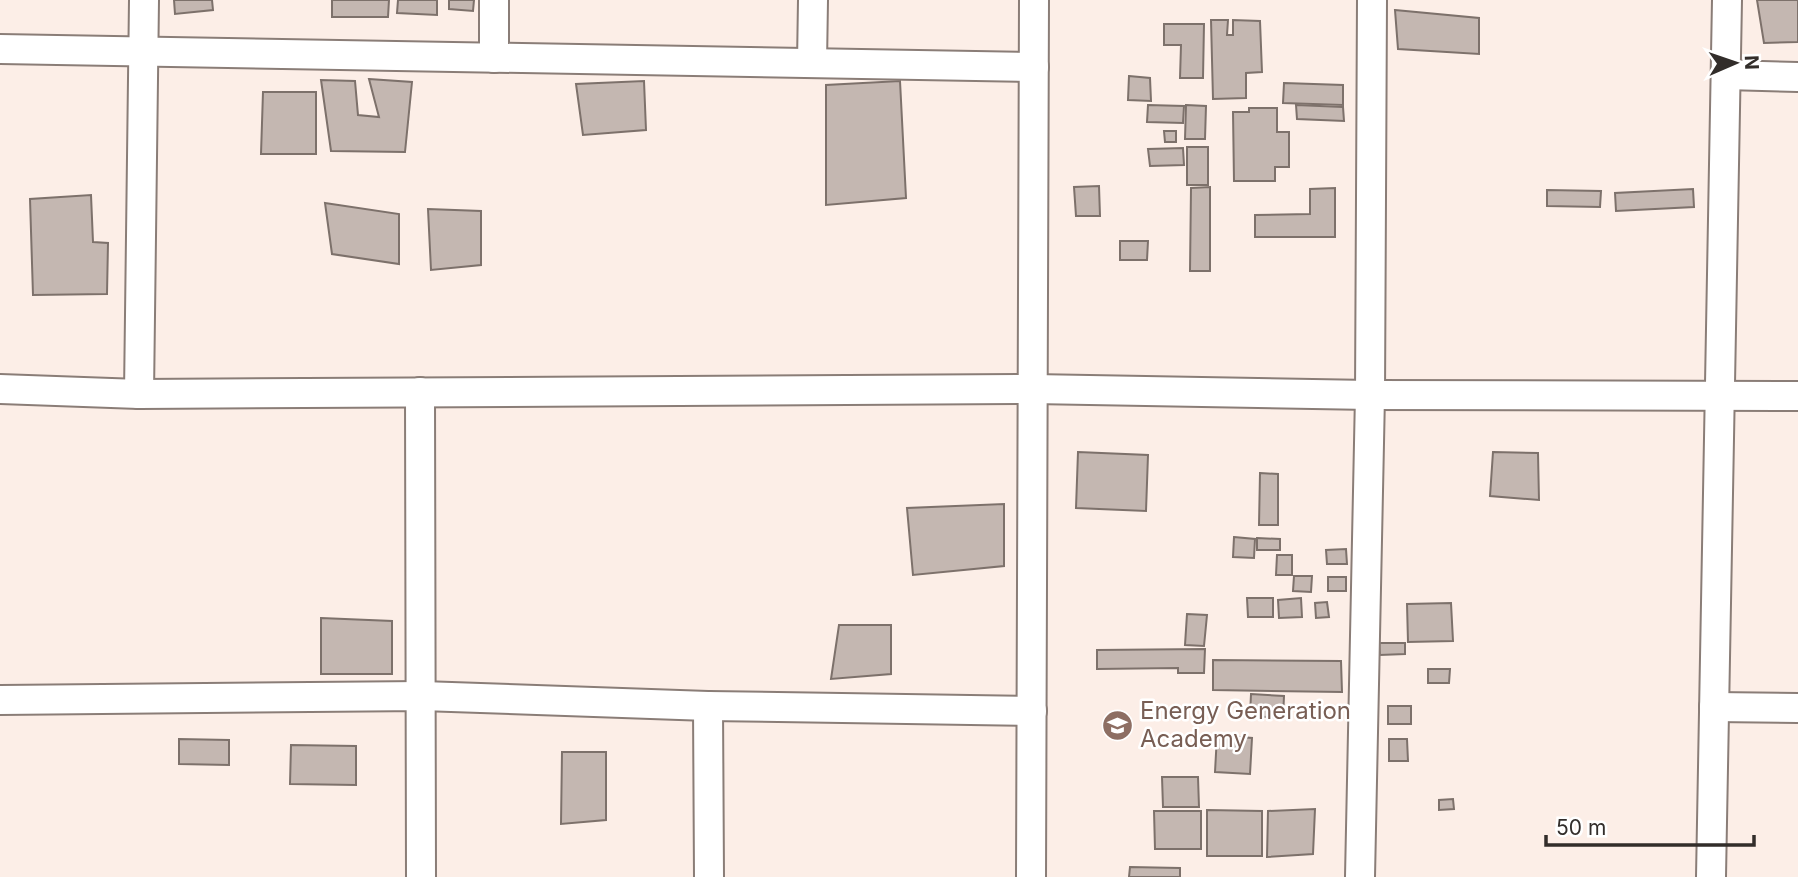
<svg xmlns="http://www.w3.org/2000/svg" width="1798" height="877" viewBox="0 0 1798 877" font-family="Inter,sans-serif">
  <rect width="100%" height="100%" fill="#fceee7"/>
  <g fill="#c4b7b1" stroke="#7d716b" stroke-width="2">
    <path d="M174 0H212L213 10 175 14Z"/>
    <path d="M332 0H389L388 17H332Z"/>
    <path d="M398 0H437V15L397 13Z"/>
    <path d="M449 0H474L473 11 449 9Z"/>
    <path d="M1757 0H1798V42L1764 43Z"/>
    <path d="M1395 10 1479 18V54L1398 49Z"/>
    <path d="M1211 20H1228L1227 35H1233V20L1260 21 1262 72 1246 73V98L1213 99Z"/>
    <path d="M1164 24H1204L1203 78H1180L1181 45H1164Z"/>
    <path d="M1129 76 1150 78 1151 101 1128 100Z"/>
    <path d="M369 79 412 82 405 152 331 151 321 80 355 81 358 115 379 117Z"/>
    <path d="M644 81 646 130 583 135 576 84Z"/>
    <path d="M900 81 906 198 826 205V85Z"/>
    <path d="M1284 83 1343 85V105L1283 103Z"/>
    <path d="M263 92H316V154H261Z"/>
    <path d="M1148 105 1184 106 1183 123 1147 122Z"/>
    <path d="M1186 105 1206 106 1205 139H1185Z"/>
    <path d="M1296 105 1343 107 1344 121 1297 119Z"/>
    <path d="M1249 108H1277V132H1289V167H1275V181H1234L1233 112H1249Z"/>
    <path d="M1164 131H1176V142H1165Z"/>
    <rect x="1187" y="147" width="21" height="38"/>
    <path d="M1183 148 1184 165 1150 166 1148 149Z"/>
    <path d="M1099 186 1100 216H1076L1074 187Z"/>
    <path d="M1210 187V271H1190L1191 188Z"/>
    <path d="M1335 188V237H1255V215L1310 214V189Z"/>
    <path d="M1693 189 1694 207 1616 211 1615 193Z"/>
    <path d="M1547 190 1601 191 1600 207 1547 206Z"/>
    <path d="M91 195 93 242 108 243 107 294 33 295 30 199Z"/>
    <path d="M325 203 399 214V264L332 254Z"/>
    <path d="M428 209 481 211V265L431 270Z"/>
    <path d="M1120 241H1148L1147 260H1120Z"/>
    <path d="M1078 452 1148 455 1146 511 1076 508Z"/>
    <path d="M1493 452 1538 453 1539 500 1490 496Z"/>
    <path d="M1260 473 1278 474V525H1259Z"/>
    <path d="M1004 504V566L913 575 907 508Z"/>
    <path d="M1234 537 1255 539 1254 558 1233 557Z"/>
    <path d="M1257 538 1280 539V550H1257Z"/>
    <path d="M1346 549 1347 564H1327L1326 550Z"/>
    <path d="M1277 555H1292V575H1276Z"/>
    <path d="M1294 576H1312L1311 592 1293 591Z"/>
    <rect x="1328" y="577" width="18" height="14"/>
    <path d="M1247 598H1273V617H1248Z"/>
    <path d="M1301 598 1302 617 1279 618 1278 600Z"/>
    <path d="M1327 602 1329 617 1316 618 1315 603Z"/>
    <path d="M1451 603 1453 641 1408 642 1407 604Z"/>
    <path d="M1187 614 1207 615 1204 646 1185 645Z"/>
    <path d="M321 618 392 621V674H321Z"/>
    <path d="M839 625H891V674L831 679Z"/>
    <path d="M1379 643H1405V654L1380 655Z"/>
    <path d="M1205 649 1204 673H1178V668L1097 669V650Z"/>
    <path d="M1213 660 1341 661 1342 692 1213 690Z"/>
    <path d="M1428 669H1450L1449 683H1428Z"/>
    <path d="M1251 694 1284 696 1283 718 1250 716Z"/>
    <rect x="1388" y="706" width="23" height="18"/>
    <path d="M1217 735 1252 738 1250 774 1215 772Z"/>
    <path d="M179 739 229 740V765L179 764Z"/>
    <path d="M1389 739H1407L1408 761H1389Z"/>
    <path d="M291 745 356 746V785L290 784Z"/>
    <path d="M562 752H606V820L561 824Z"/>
    <path d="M1162 777H1198L1199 807H1163Z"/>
    <path d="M1453 799 1454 809 1439 810V800Z"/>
    <path d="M1315 809 1313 854 1267 857 1268 811Z"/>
    <path d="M1207 810 1262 811V856H1207Z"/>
    <path d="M1154 811H1201V849H1155Z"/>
    <path d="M1130 867 1180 868V877H1129Z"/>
  </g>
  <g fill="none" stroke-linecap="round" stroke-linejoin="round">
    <defs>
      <g id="street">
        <path d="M0 49 1034 67"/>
        <path d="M494 58V0"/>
        <path d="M812 63 813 0"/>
        <path d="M1726 75 1798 77"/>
        <path d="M0 389 139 394 1033 389 1370 395 1798 396"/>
        <path d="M420 392 421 877"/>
        <path d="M139 394 144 0"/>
        <path d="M0 700 422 696 708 706 1032 711"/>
        <path d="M708 706 709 877"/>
        <path d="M1714 707 1798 708"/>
        <path d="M1031 877 1034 0"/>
        <path d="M1360 877 1370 395 1372 0"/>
        <path d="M1711 877 1727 0"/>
      </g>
    </defs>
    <use href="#street" stroke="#8a7d77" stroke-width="32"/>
    <use href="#street" stroke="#fff" stroke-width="28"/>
  </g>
  <defs>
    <symbol id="university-disc" viewBox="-11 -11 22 22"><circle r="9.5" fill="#8d6e63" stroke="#fff"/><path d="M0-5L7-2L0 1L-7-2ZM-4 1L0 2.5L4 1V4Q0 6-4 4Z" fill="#fff"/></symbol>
  </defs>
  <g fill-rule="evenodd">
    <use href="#university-disc" x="1100" y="708" width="35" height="35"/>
  </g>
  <g text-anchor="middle" stroke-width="5" stroke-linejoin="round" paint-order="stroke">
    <g font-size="24" fill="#785e54" stroke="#fff" text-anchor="start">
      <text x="1140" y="719">Energy Generation<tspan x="1140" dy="28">Academy</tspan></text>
    </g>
  </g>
  <g transform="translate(1735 63) rotate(88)" stroke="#ffffff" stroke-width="5" paint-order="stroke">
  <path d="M0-5L12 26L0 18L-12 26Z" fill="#322d2a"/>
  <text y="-10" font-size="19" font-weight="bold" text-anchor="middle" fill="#322d2a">N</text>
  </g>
  <path d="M1546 835v10h208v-10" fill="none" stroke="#322d2a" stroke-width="3.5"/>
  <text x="1556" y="835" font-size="21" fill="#322d2a" stroke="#ffffff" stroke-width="5" paint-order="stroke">50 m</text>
</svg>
